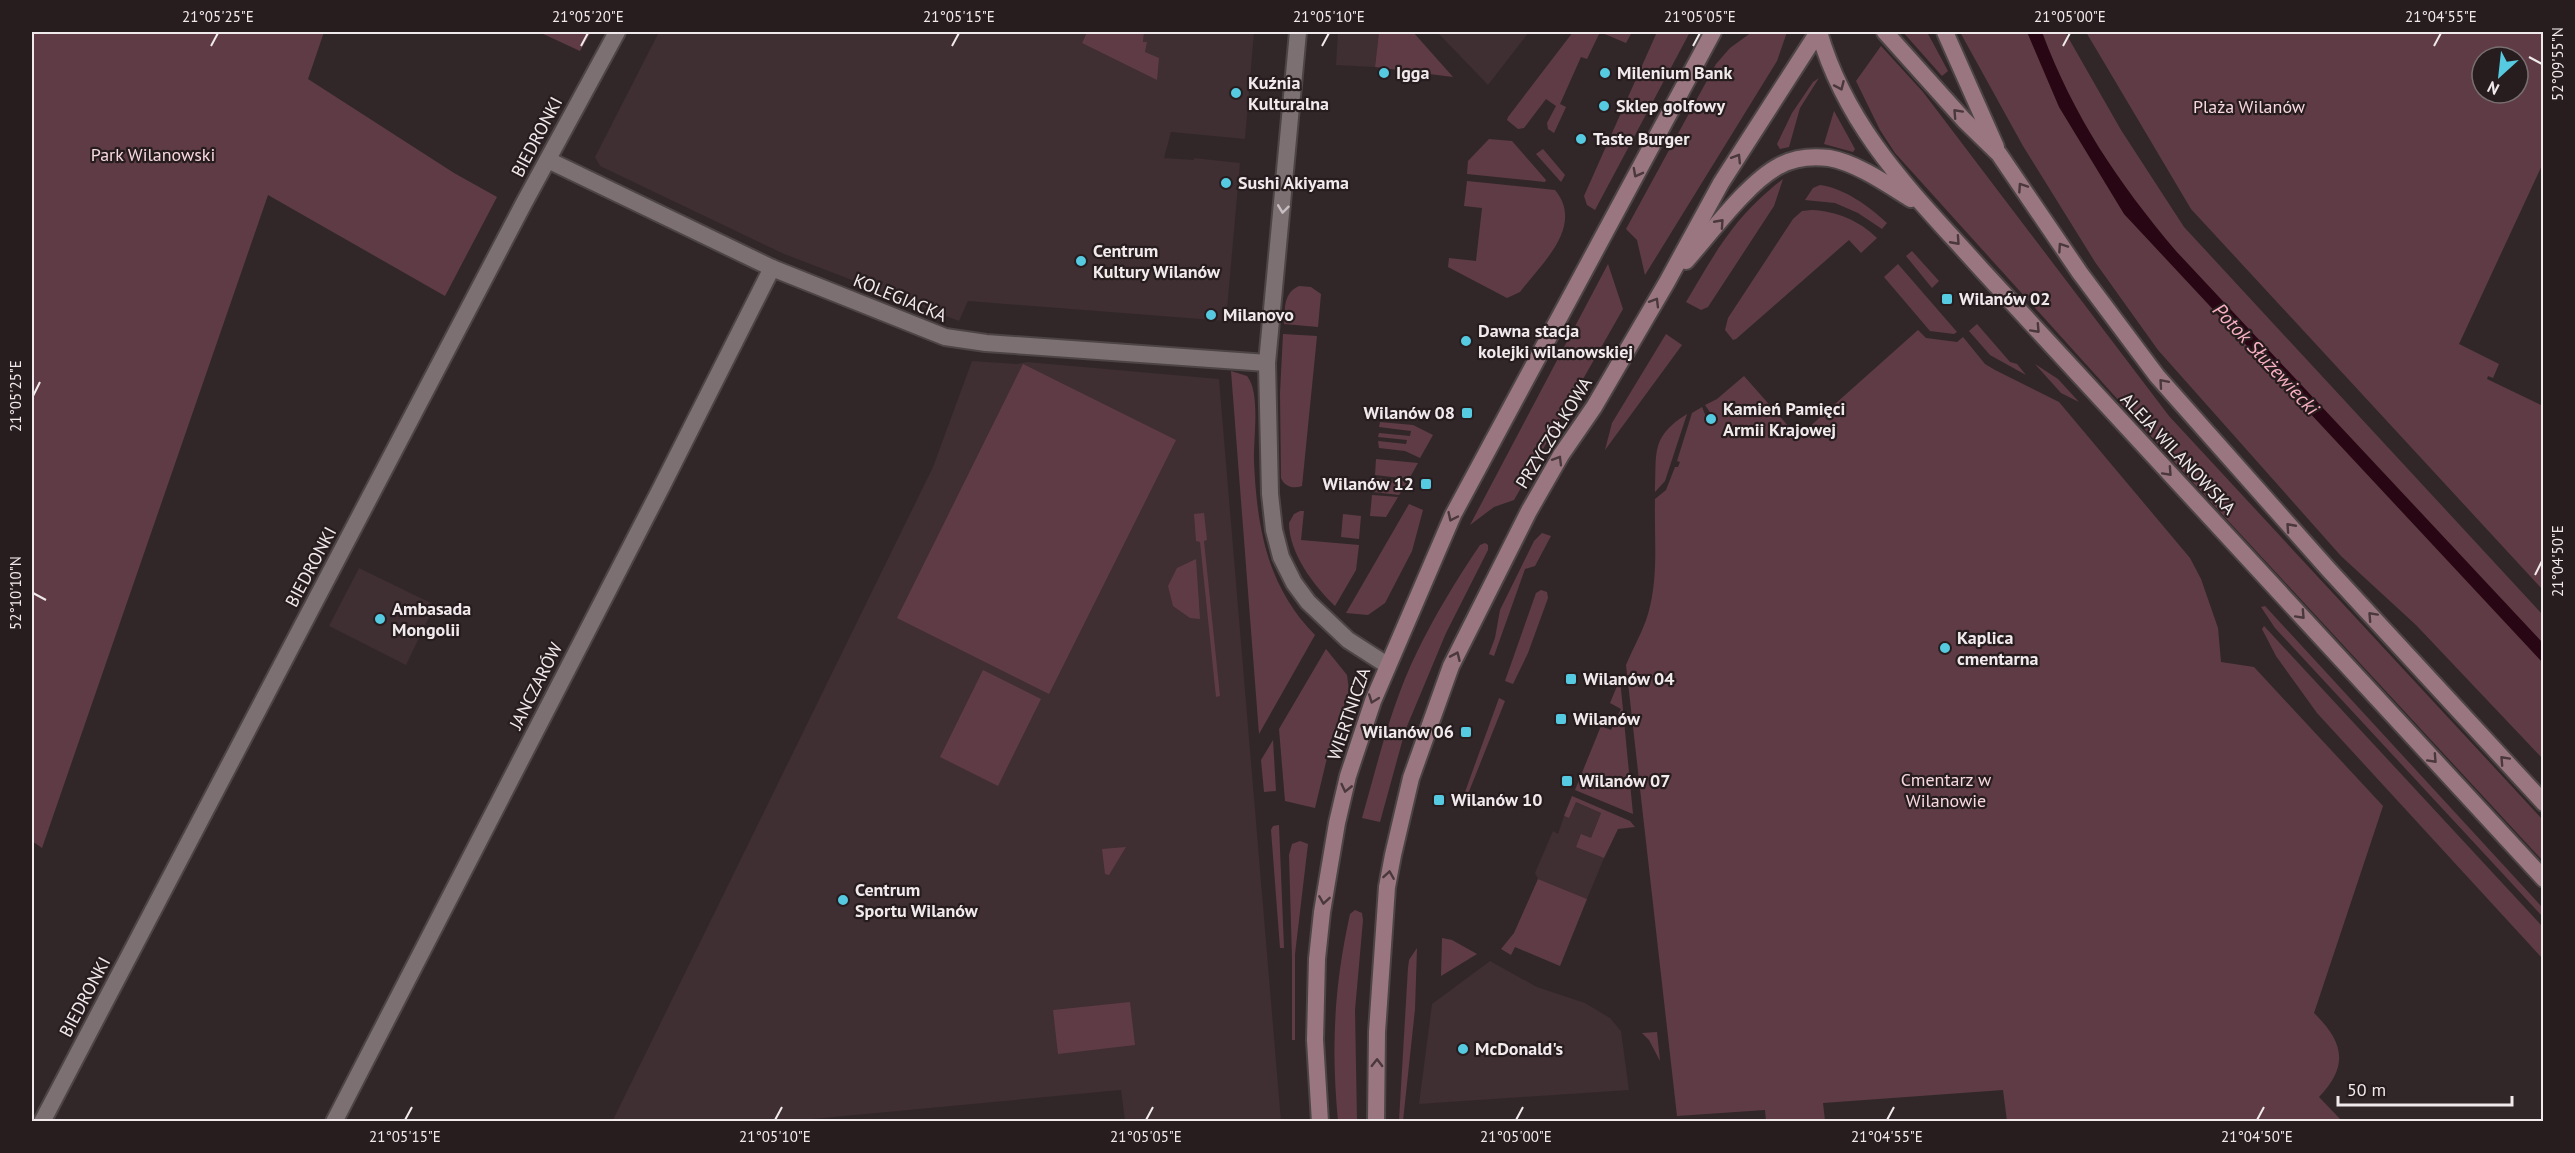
<svg xmlns="http://www.w3.org/2000/svg" width="2575" height="1153" viewBox="0 0 2575 1153" font-family="'PT Sans',sans-serif">
  <rect width="100%" height="100%" fill="#312729"/>
  <g fill="#3f2e32">
    <path d="M659 32H1087L1082 43 1145 52 1147 42H1143L1144 32H1254L1245 139 1171 132 1164 158 1194 160V158L1240 163 1226 321 968 301 959 321 784 254 600 166 595 157Z"/>
    <path d="M1338 32H1379L1375 67 1336 65Z"/>
    <path d="M1437 32H1529L1488 85Z"/>
    <path d="M972 361 1017 364 1027 362 1219 379 1281 1121H1125L1121 1090 791 1121 612 1122 933 467Z"/>
    <path d="M359 568 435 605 406 665 329 626Z"/>
    <path d="M1576 802 1601 813 1591 838 1577 847 1604 858 1587 899 1538 879 1535 873 1553 831 1558 834 1564 816 1569 818Z"/>
    <path d="M1490 961 1537 987 1585 1003 1610 1018 1621 1031 1629 1090 1419 1104 1432 1004Z"/>
  </g>
  <g fill="#5f3c45" fill-rule="evenodd">
    <path d="M32 32H324L308 79 454 173 497 197 445 296 268 195 42 848 32 841Z"/>
    <path d="M539 32H591L580 51Z"/>
    <path d="M1087 32H1144L1143 42H1147L1145 52 1159 58 1157 80 1082 43Z"/>
    <path d="M1379 32H1413L1453 77 1375 67Z"/>
    <path d="M1573 32H1632L1626 43 1600 32 1587 59 1581 57 1560 104 1566 107 1554 133 1548 129 1547 123 1556 106 1546 99 1524 128 1518 129 1507 120 1508 117Z"/>
    <path d="M1657 32H1690L1595 210 1587 205 1584 196Z"/>
    <path d="M1752 32H1787L1777 61 1645 275 1637 240 1626 229 1716 64 1730 48Z"/>
    <path d="M1903 32H1927L1948 71 1942 76Z"/>
    <path d="M1960 32H2065L2121 130 2184 227 2543 615V759L2416 625 2341 556 2158 350 2095 262 2023 146Z"/>
    <path d="M2086 32H2543V163L2459 344 2499 364 2493 378 2488 376 2487 379 2543 406V590L2191 209ZM2482 57H2518V93H2482Z"/>
    <path d="M1881 46 1923 92 2169 416 2543 820V861L2196 486 1895 153 1880 130 1856 81Z"/>
    <path d="M1819 78 1800 108 1789 147 1780 149 1777 144 1792 113 1813 82Z"/>
    <path d="M1834 111 1855 149 1853 152 1824 144Z"/>
    <path d="M1489 139 1512 141 1546 180 1545 182 1467 174 1468 161Z"/>
    <path d="M1543 149 1565 175 1561 182 1536 154Z"/>
    <path d="M1783 179 1774 206 1708 307 1701 310 1686 302C1717 250 1734 217 1783 179Z"/>
    <path d="M1467 181 1555 190C1585 226 1541 264 1520 292L1507 298 1448 267 1449 258 1476 261 1482 208 1464 206Z"/>
    <path d="M1820 185C1844 188 1870 207 1887 223L1882 229 1858 213 1835 203 1805 200 1813 188Z"/>
    <path d="M1812 210C1836 211 1860 221 1877 238L1861 253 1849 240 1736 339 1733 340 1725 330 1728 318 1793 219 1802 211Z"/>
    <path d="M1912 251 1939 281 1932 288 1906 256Z"/>
    <path d="M1608 264 1623 309 1514 500 1494 507 1470 525Z"/>
    <path d="M1898 264 1957 332 1954 334 1930 331 1884 277Z"/>
    <path d="M1299 286 1311 287 1321 294 1318 327 1284 324C1285 309 1283 293 1299 286Z"/>
    <path d="M1977 324 2010 362 2017 364 2026 375 1990 355 1969 331Z"/>
    <path d="M1918 330 1926 338 1957 342 1963 337 1985 364 1995 370 2059 402 2190 558 2201 579 2218 628 2221 662 2254 667 2383 806 2314 1013C2344 1042 2349 1066 2319 1097L2342 1121H2007L2003 1090 1823 1103 1825 1121H1766L1765 1110 1677 1116 1626 665C1633 648 1643 631 1648 614 1659 576 1654 537 1655 499L1666 490 1675 467H1678L1680 462 1677 461 1692 413 1702 407 1709 424 1716 421 1705 405 1717 399 1744 376 1798 437Z"/>
    <path d="M1283 334 1317 336 1302 486C1293 489 1285 487 1281 478L1280 393Z"/>
    <path d="M1666 334 1682 345 1605 450 1612 423Z"/>
    <path d="M1023 364 1176 440 1049 694 897 618Z"/>
    <path d="M2035 364 2058 379 2079 402 2061 393Z"/>
    <path d="M1231 371 1247 376C1261 393 1253 440 1254 462 1257 528 1267 586 1315 635L1259 734Z"/>
    <path d="M1687 414 1665 481 1655 492C1657 453 1650 437 1687 414Z"/>
    <path d="M1380 422 1413 425 1433 435 1420 458 1405 451 1379 448 1378 441 1406 444 1407 440 1378 437 1379 433 1410 436 1411 431 1379 427Z"/>
    <path d="M1376 459 1418 463 1409 479 1375 475Z"/>
    <path d="M1374 478 1408 481 1399 495 1373 492Z"/>
    <path d="M1372 495 1398 497 1386 517 1370 516Z"/>
    <path d="M1409 504 1423 510 1412 551 1385 603 1368 615 1346 613Z"/>
    <path d="M1300 511H1304L1301 540 1359 545 1356 570 1335 606C1314 586 1289 553 1289 523L1294 514Z"/>
    <path d="M1204 513 1207 540 1204 541 1220 696 1216 697 1200 542 1196 541 1194 514Z"/>
    <path d="M1343 514 1361 516 1359 539 1341 537Z"/>
    <path d="M1542 533 1551 536 1535 566 1525 569 1494 656 1489 654 1495 638 1500 610 1534 541Z"/>
    <path d="M1485 543 1488 545V550L1446 633 1405 731 1380 822 1362 818C1378 762 1391 705 1417 652 1435 615 1457 579 1480 545Z"/>
    <path d="M1196 559 1200 619 1190 618 1173 606 1168 586 1177 568Z"/>
    <path d="M1541 590 1547 592 1548 598 1528 653 1513 684 1505 681 1536 593Z"/>
    <path d="M2265 606 2543 908V917L2275 628 2261 607Z"/>
    <path d="M2264 626 2543 927V959L2317 713 2276 656 2262 629Z"/>
    <path d="M1326 649 1347 675 1349 690 1327 758 1315 808 1285 801 1279 729Z"/>
    <path d="M983 670 1041 699 998 786 940 757Z"/>
    <path d="M1620 679 1633 814 1575 790 1601 726 1611 730 1621 709 1610 703Z"/>
    <path d="M1499 698 1505 701 1468 794 1465 792Z"/>
    <path d="M1273 740 1276 791 1264 792 1261 760Z"/>
    <path d="M1572 796 1630 821 1635 827 1618 829 1604 858 1576 847 1581 834 1591 838 1601 813 1576 802 1569 818 1564 816Z"/>
    <path d="M1279 825 1284 948H1280L1271 830 1273 826Z"/>
    <path d="M1300 841 1308 844 1295 954V1040H1292V958L1289 855 1292 844Z"/>
    <path d="M1126 847 1109 875 1105 874 1102 849Z"/>
    <path d="M1538 879 1587 899 1560 966 1515 947 1511 955 1501 949 1514 933Z"/>
    <path d="M1355 910 1362 913 1363 920 1355 1010 1357 1121H1338C1331 1047 1334 987 1350 914Z"/>
    <path d="M1442 938 1452 940 1477 954 1441 976Z"/>
    <path d="M1417 948 1415 1009 1403 1121H1399L1408 968 1409 960Z"/>
    <path d="M1130 1002 1135 1045 1058 1054 1053 1010Z"/>
    <path d="M1657 1032 1660 1061 1649 1040 1642 1033Z"/>
  </g>
  <path fill="#290613" d="M2027 32H2042C2074 117 2117 181 2176 251L2543 643V663L2124 214 2059 107Z"/>
  <g fill="none" stroke-linecap="round" stroke-linejoin="round">
    <defs>
      <g id="minor">
        <path d="M1298 32 1267 363 1270 494 1274 530 1281 557 1294 583 1308 602 1348 640 1387 665"/>
        <path d="M548 160 772 268 945 337 986 343 1267 363"/>
        <path d="M42 1122 524 203 617 32"/>
        <path d="M334 1122 662 486 772 268"/>
      </g>
      <g id="secondary">
        <path d="M1819 32C1848 132 1915 195 1982 270L2544 879"/>
        <path d="M1885 32 1964 120 1999 154 2080 273 2157 376 2329 570 2544 803"/>
        <path d="M1945 32 1996 147"/>
        <path d="M1686 261C1710 234 1748 182 1779 166 1795 157 1812 156 1829 158 1857 163 1887 184 1911 199"/>
        <path d="M1320 1122 1315 1040 1317 959 1322 912 1337 823 1348 776 1373 701 1453 515 1713 32"/>
        <path d="M1376 1122 1377 1032 1387 887 1393 855 1411 778 1451 666 1529 511 1561 455 1594 407 1667 282 1721 183 1818 32"/>
      </g>
    </defs>
    <use href="#minor" stroke="#4d4446" stroke-width="20"/>
    <use href="#secondary" stroke="#4d4446" stroke-width="20"/>
    <use href="#minor" stroke="#7d7073" stroke-width="16"/>
    <use href="#secondary" stroke="#9a7780" stroke-width="16"/>
  </g>
  <defs><path id="oneway-chevron" d="M-2-3.5L2.5 0L-2 3.5" fill="none" stroke-width="1.6" stroke-linecap="round" stroke-linejoin="round" transform="scale(1.5)"/></defs>
  <g stroke="#4a383c">
    <use href="#oneway-chevron" transform="translate(1840 86) rotate(66)"/>
    <use href="#oneway-chevron" transform="translate(1957 113) rotate(-133)"/>
    <use href="#oneway-chevron" transform="translate(1737 158) rotate(-58)"/>
    <use href="#oneway-chevron" transform="translate(1637 173) rotate(118)"/>
    <use href="#oneway-chevron" transform="translate(2022 187) rotate(-124)"/>
    <use href="#oneway-chevron" transform="translate(1720 223) rotate(-48)"/>
    <use href="#oneway-chevron" transform="translate(1956 241) rotate(48)"/>
    <use href="#oneway-chevron" transform="translate(2062 247) rotate(-124)"/>
    <use href="#oneway-chevron" transform="translate(1655 302) rotate(-59)"/>
    <use href="#oneway-chevron" transform="translate(2036 329) rotate(47)"/>
    <use href="#oneway-chevron" transform="translate(2163 383) rotate(-131)"/>
    <use href="#oneway-chevron" transform="translate(1558 460) rotate(-59)"/>
    <use href="#oneway-chevron" transform="translate(2168 472) rotate(47)"/>
    <use href="#oneway-chevron" transform="translate(1452 517) rotate(115)"/>
    <use href="#oneway-chevron" transform="translate(2290 527) rotate(-132)"/>
    <use href="#oneway-chevron" transform="translate(2301 615) rotate(47)"/>
    <use href="#oneway-chevron" transform="translate(2372 616) rotate(-133)"/>
    <use href="#oneway-chevron" transform="translate(1456 656) rotate(-66)"/>
    <use href="#oneway-chevron" transform="translate(1373 699) rotate(110)"/>
    <use href="#oneway-chevron" transform="translate(2433 759) rotate(47)"/>
    <use href="#oneway-chevron" transform="translate(2504 760) rotate(-133)"/>
    <use href="#oneway-chevron" transform="translate(1346 788) rotate(103)"/>
    <use href="#oneway-chevron" transform="translate(1389 875) rotate(-81)"/>
    <use href="#oneway-chevron" transform="translate(1324 900) rotate(99)"/>
    <use href="#oneway-chevron" transform="translate(1377 1063) rotate(-89)"/>
  </g>
  <use stroke="#c8bfc2" href="#oneway-chevron" transform="translate(1283 209) rotate(97)"/>
  <path fill="none" stroke="#f1eaec" stroke-width="2" d="M211 46 218 33M581 46 588 33M952 46 959 33M1322 46 1329 33M1693 46 1700 33M2063 46 2070 33M2434 46 2441 33M2529 57 2542 64M33 396 40 382M2535 575 2542 561M33 593 46 600M405 1120 412 1107M775 1120 782 1107M1146 1120 1153 1107M1516 1120 1523 1107M1887 1120 1894 1107M2257 1120 2264 1107"/>
  <g fill="#55cae0" stroke="#271d1f" stroke-width="2">
    <circle cx="1384" cy="73" r="6"/>
    <circle cx="1605" cy="73" r="6"/>
    <circle cx="1236" cy="93" r="6"/>
    <circle cx="1604" cy="106" r="6"/>
    <circle cx="1581" cy="139" r="6"/>
    <circle cx="1226" cy="183" r="6"/>
    <circle cx="1081" cy="261" r="6"/>
    <rect x="1941" y="293" width="12" height="12" rx="3"/>
    <circle cx="1211" cy="315" r="6"/>
    <circle cx="1466" cy="341" r="6"/>
    <rect x="1461" y="407" width="12" height="12" rx="3"/>
    <circle cx="1711" cy="419" r="6"/>
    <rect x="1420" y="478" width="12" height="12" rx="3"/>
    <circle cx="380" cy="619" r="6"/>
    <circle cx="1945" cy="648" r="6"/>
    <rect x="1565" y="673" width="12" height="12" rx="3"/>
    <rect x="1555" y="713" width="12" height="12" rx="3"/>
    <rect x="1460" y="726" width="12" height="12" rx="3"/>
    <rect x="1561" y="775" width="12" height="12" rx="3"/>
    <rect x="1433" y="794" width="12" height="12" rx="3"/>
    <circle cx="843" cy="900" r="6"/>
    <circle cx="1463" cy="1049" r="6"/>
  </g>
  <g text-anchor="middle" stroke-width="4.5" stroke-linejoin="round" paint-order="stroke">
    <g font-size="18" font-weight="bold" fill="#f1eaec" stroke="#271d1f" text-anchor="start">
      <text x="1396" y="79">Igga</text>
      <text x="1617" y="79">Milenium Bank</text>
      <text x="1248" y="89">Kuźnia<tspan x="1248" dy="21">Kulturalna</tspan></text>
      <text x="1616" y="112">Sklep golfowy</text>
      <text x="1593" y="145">Taste Burger</text>
      <text x="1238" y="189">Sushi Akiyama</text>
      <text x="1093" y="257">Centrum<tspan x="1093" dy="21">Kultury Wilanów</tspan></text>
      <text x="1959" y="305">Wilanów 02</text>
      <text x="1223" y="321">Milanovo</text>
      <text x="1478" y="337">Dawna stacja<tspan x="1478" dy="21">kolejki wilanowskiej</tspan></text>
      <text x="1723" y="415">Kamień Pamięci<tspan x="1723" dy="21">Armii Krajowej</tspan></text>
      <text x="1455" y="419" text-anchor="end">Wilanów 08</text>
      <text x="1414" y="490" text-anchor="end">Wilanów 12</text>
      <text x="392" y="615">Ambasada<tspan x="392" dy="21">Mongolii</tspan></text>
      <text x="1957" y="644">Kaplica<tspan x="1957" dy="21">cmentarna</tspan></text>
      <text x="1583" y="685">Wilanów 04</text>
      <text x="1573" y="725">Wilanów</text>
      <text x="1454" y="738" text-anchor="end">Wilanów 06</text>
      <text x="1579" y="787">Wilanów 07</text>
      <text x="1451" y="806">Wilanów 10</text>
      <text x="855" y="896">Centrum<tspan x="855" dy="21">Sportu Wilanów</tspan></text>
      <text x="1475" y="1055">McDonald's</text>
    </g>
    <g font-size="18" fill="#f8d9e0" stroke="#271d1f">
      <text x="2249" y="113">Plaża Wilanów</text>
      <text x="153" y="161">Park Wilanowski</text>
      <text x="1946" y="786">Cmentarz w<tspan x="1946" dy="21">Wilanowie</tspan></text>
    </g>
    <g font-size="18" fill="#f1eaec" stroke="#271d1f">
      <text transform="translate(537 137) rotate(-62)" y="6">BIEDRONKI</text>
      <text transform="translate(900 298) rotate(22)" y="6">KOLEGIACKA</text>
      <text transform="translate(1554 433) rotate(-58)" y="6">PRZYCZÓŁKOWA</text>
      <text transform="translate(2178 454) rotate(47)" y="6">ALEJA WILANOWSKA</text>
      <text transform="translate(311 567) rotate(-62)" y="6">BIEDRONKI</text>
      <text transform="translate(536 686) rotate(-63)" y="6">JANCZARÓW</text>
      <text transform="translate(1349 714) rotate(-71)" y="6">WIERTNICZA</text>
      <text transform="translate(85 997) rotate(-62)" y="6">BIEDRONKI</text>
    </g>
    <g font-size="20" font-style="italic" fill="#f9afc2" stroke="#271d1f">
      <text transform="translate(2266 359) rotate(47)" y="7">Potok Służewiecki</text>
    </g>
  </g>
  <rect width="2575" height="1153" fill="none" stroke="#271d1f" stroke-width="66"/>
  <g transform="translate(2500 75) rotate(207)"><circle r="28" fill="#271d1f" stroke="#786f71" stroke-width="1.5"/>
  <path d="M0-4.5L10 22L0 15L-10 22Z" fill="#55cae0"/>
  <text y="-9" font-size="16" font-weight="bold" text-anchor="middle" fill="#f1eaec">N</text>
  </g>
  <path d="M2338 1096v9h174v-9" fill="none" stroke="#f1eaec" stroke-width="3"/>
  <text x="2347" y="1096" font-size="18" fill="#f1eaec" stroke="#271d1f" stroke-width="4.5" paint-order="stroke">50 m</text>
  <rect x="33" y="33" width="2509" height="1087" fill="none" stroke="#f1eaec" stroke-width="2"/>
  <g font-size="15" text-anchor="middle" fill="#f1eaec">
    <text x="218" y="22">21°05'25"E</text>
    <text x="588" y="22">21°05'20"E</text>
    <text x="959" y="22">21°05'15"E</text>
    <text x="1329" y="22">21°05'10"E</text>
    <text x="1700" y="22">21°05'05"E</text>
    <text x="2070" y="22">21°05'00"E</text>
    <text x="2441" y="22">21°04'55"E</text>
    <text transform="translate(2558 64) rotate(-90)" y="5">52°09'55"N</text>
    <text transform="translate(16 396) rotate(-90)" y="5">21°05'25"E</text>
    <text transform="translate(2558 561) rotate(-90)" y="5">21°04'50"E</text>
    <text transform="translate(16 593) rotate(-90)" y="5">52°10'10"N</text>
    <text x="405" y="1142">21°05'15"E</text>
    <text x="775" y="1142">21°05'10"E</text>
    <text x="1146" y="1142">21°05'05"E</text>
    <text x="1516" y="1142">21°05'00"E</text>
    <text x="1887" y="1142">21°04'55"E</text>
    <text x="2257" y="1142">21°04'50"E</text>
  </g>
</svg>
